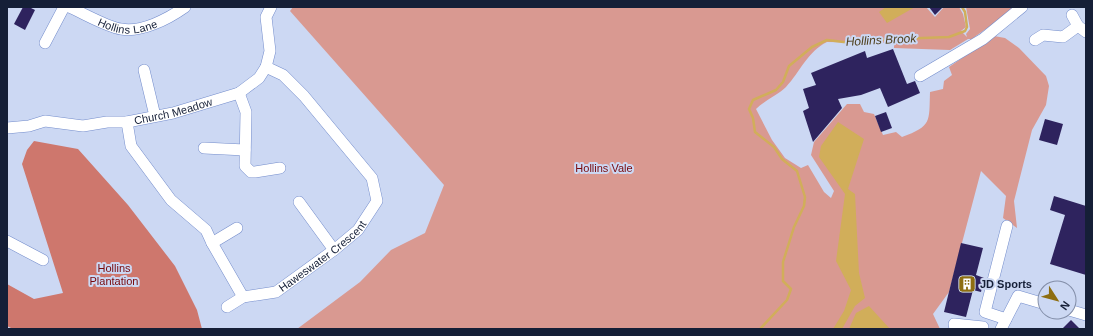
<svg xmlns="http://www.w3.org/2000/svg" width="1093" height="336" viewBox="0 0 1093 336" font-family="Helvetica,sans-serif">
  <rect width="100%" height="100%" fill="#ccd8f3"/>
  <path fill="#d99991" d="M293 7H926L935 17 944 7H959L963 14 966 27 961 31 967 37 966 34 970 29 966 7H1017C1003 19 987 27 972 39H968L950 50 894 48V43L827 42C808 51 800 72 786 87 778 95 765 100 756 109L772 140 785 158 801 168 808 165 824 192 831 198 834 191 811 155 814 142 847 104H860L864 112 874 114 883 135 896 132 902 137C932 126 929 122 930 92L943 89 944 81 952 75 949 67 994 36 1005 38 1019 48 1046 76 1049 86 1046 105 1032 130 1014 201 1017 228 1003 218 1006 196 981 171 949 292 933 314 940 329H297L360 282 391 250 425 233 444 185 290 11Z"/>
  <path fill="#ce776d" d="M34 141 78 149 128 205 175 266 197 310 202 329H13L7 326V284L34 299 63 293 22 164 27 150Z"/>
  <g fill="#d1ae5a">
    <path d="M886 7H915L887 23 879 12Z"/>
    <path d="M838 122 864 139 848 189 855 194 859 273 865 298 855 306 842 329H833L844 311 851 290 836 261 845 194 819 157 821 146Z"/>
    <path d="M869 306 890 329H849L856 313Z"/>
  </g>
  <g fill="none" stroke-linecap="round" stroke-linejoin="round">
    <path stroke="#d1ae5a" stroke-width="2.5" d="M760 329 787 300 791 289 783 281V262L794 227 804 206 805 197 797 171 782 159 774 147 755 132 753 118 749 109 753 100 776 90 783 82 789 66 812 47 827 40 852 43 870 40 949 37 965 31 967 27 965 12 962 7"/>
  </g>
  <g fill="#2e235e">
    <path d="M23 7H29L35 10 25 30 14 24Z"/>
    <path d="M929 7H943L935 15Z"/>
    <path d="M893 49 907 84 915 81 920 93 888 107 880 88 861 95 838 99 842 108 813 142 803 111 809 108 803 89 816 85 811 73 865 51 867 58Z"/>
    <path d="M886 112 892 128 881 132 875 116Z"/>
    <path d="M1045 119 1063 124 1057 145 1039 140Z"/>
    <path d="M1054 196 1086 206V275L1050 264 1065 215 1050 210Z"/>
    <path d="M961 243 983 248 976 275 984 278 981 292 973 290 966 317 944 312Z"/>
    <path d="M1071 320 1080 329H1062Z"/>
  </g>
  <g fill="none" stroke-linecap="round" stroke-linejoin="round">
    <defs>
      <g id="minor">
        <path id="s1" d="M69 7C83 13 107 27 121 29 141 33 168 19 185 7"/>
        <path d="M1072 15 1078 26 1086 32"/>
        <path d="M1035 40 1043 35 1063 37 1078 26"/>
        <path d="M45 43 64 7"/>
        <path d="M144 70 155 116"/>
        <path d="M920 76 983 39 1022 7"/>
        <path d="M239 93 246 112 245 166 251 172H255L280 168"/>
        <path d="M127 122 131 146 171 200 206 230 212 243 243 297"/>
        <path id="s2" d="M7 128 29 126 45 121 83 126 107 122H127L173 113 239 93 259 78 266 67 270 51 266 17 271 7"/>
        <path d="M204 148 245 150"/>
        <path d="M299 202 334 250"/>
        <path d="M7 241 43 260"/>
        <path d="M212 243 237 228"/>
        <path id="s3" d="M227 307 243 297 276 292 334 250 358 230 377 201 372 178 304 96 283 75 266 67"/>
        <path d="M1069 310 1086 315"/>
        <path d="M1006 319 985 312 1007 226"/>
        <path d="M955 329 954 324 983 327"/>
        <path d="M1001 329 1018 296 1045 304"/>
      </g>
    </defs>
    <use href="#minor" stroke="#748dcc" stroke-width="12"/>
    <use href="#minor" stroke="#fff" stroke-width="11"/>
  </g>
  <defs>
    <symbol id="building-square" viewBox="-11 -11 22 22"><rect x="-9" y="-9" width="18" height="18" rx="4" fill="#8e6e11" stroke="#ccd8f3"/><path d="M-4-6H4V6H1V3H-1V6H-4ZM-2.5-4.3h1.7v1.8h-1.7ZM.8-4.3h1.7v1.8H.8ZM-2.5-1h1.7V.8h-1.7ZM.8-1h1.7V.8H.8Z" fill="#fff"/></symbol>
  </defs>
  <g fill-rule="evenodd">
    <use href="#building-square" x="957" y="274" width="20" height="20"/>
  </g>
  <g text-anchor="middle" stroke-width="4" stroke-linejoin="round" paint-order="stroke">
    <g font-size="11" fill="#151f37" stroke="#ccd8f3">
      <text dy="4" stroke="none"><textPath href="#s1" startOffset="63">Hollins Lane</textPath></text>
      <text dy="4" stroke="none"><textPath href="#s2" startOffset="169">Church Meadow</textPath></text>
      <text dy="4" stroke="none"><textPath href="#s3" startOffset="111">Haweswater Crescent</textPath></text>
    </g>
    <g font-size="11" fill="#76080c" stroke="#ccd8f3">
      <text x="604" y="172">Hollins Vale</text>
      <text x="114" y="272">Hollins<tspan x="114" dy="13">Plantation</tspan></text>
    </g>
    <g font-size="11" font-weight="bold" fill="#151f37" stroke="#ccd8f3" text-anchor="start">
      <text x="980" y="288">JD Sports</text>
    </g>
    <g font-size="12" font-style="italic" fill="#50411d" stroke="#ccd8f3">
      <text transform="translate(881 40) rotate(-3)" y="4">Hollins Brook</text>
    </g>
  </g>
  <rect width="1093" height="336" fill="none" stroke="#151f37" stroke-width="16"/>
  <g transform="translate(1057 300) rotate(126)"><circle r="19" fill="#ccd8f3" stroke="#838ea8"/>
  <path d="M0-3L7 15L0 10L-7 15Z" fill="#8e6e11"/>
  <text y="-6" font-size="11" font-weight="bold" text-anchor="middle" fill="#151f37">N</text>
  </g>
</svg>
